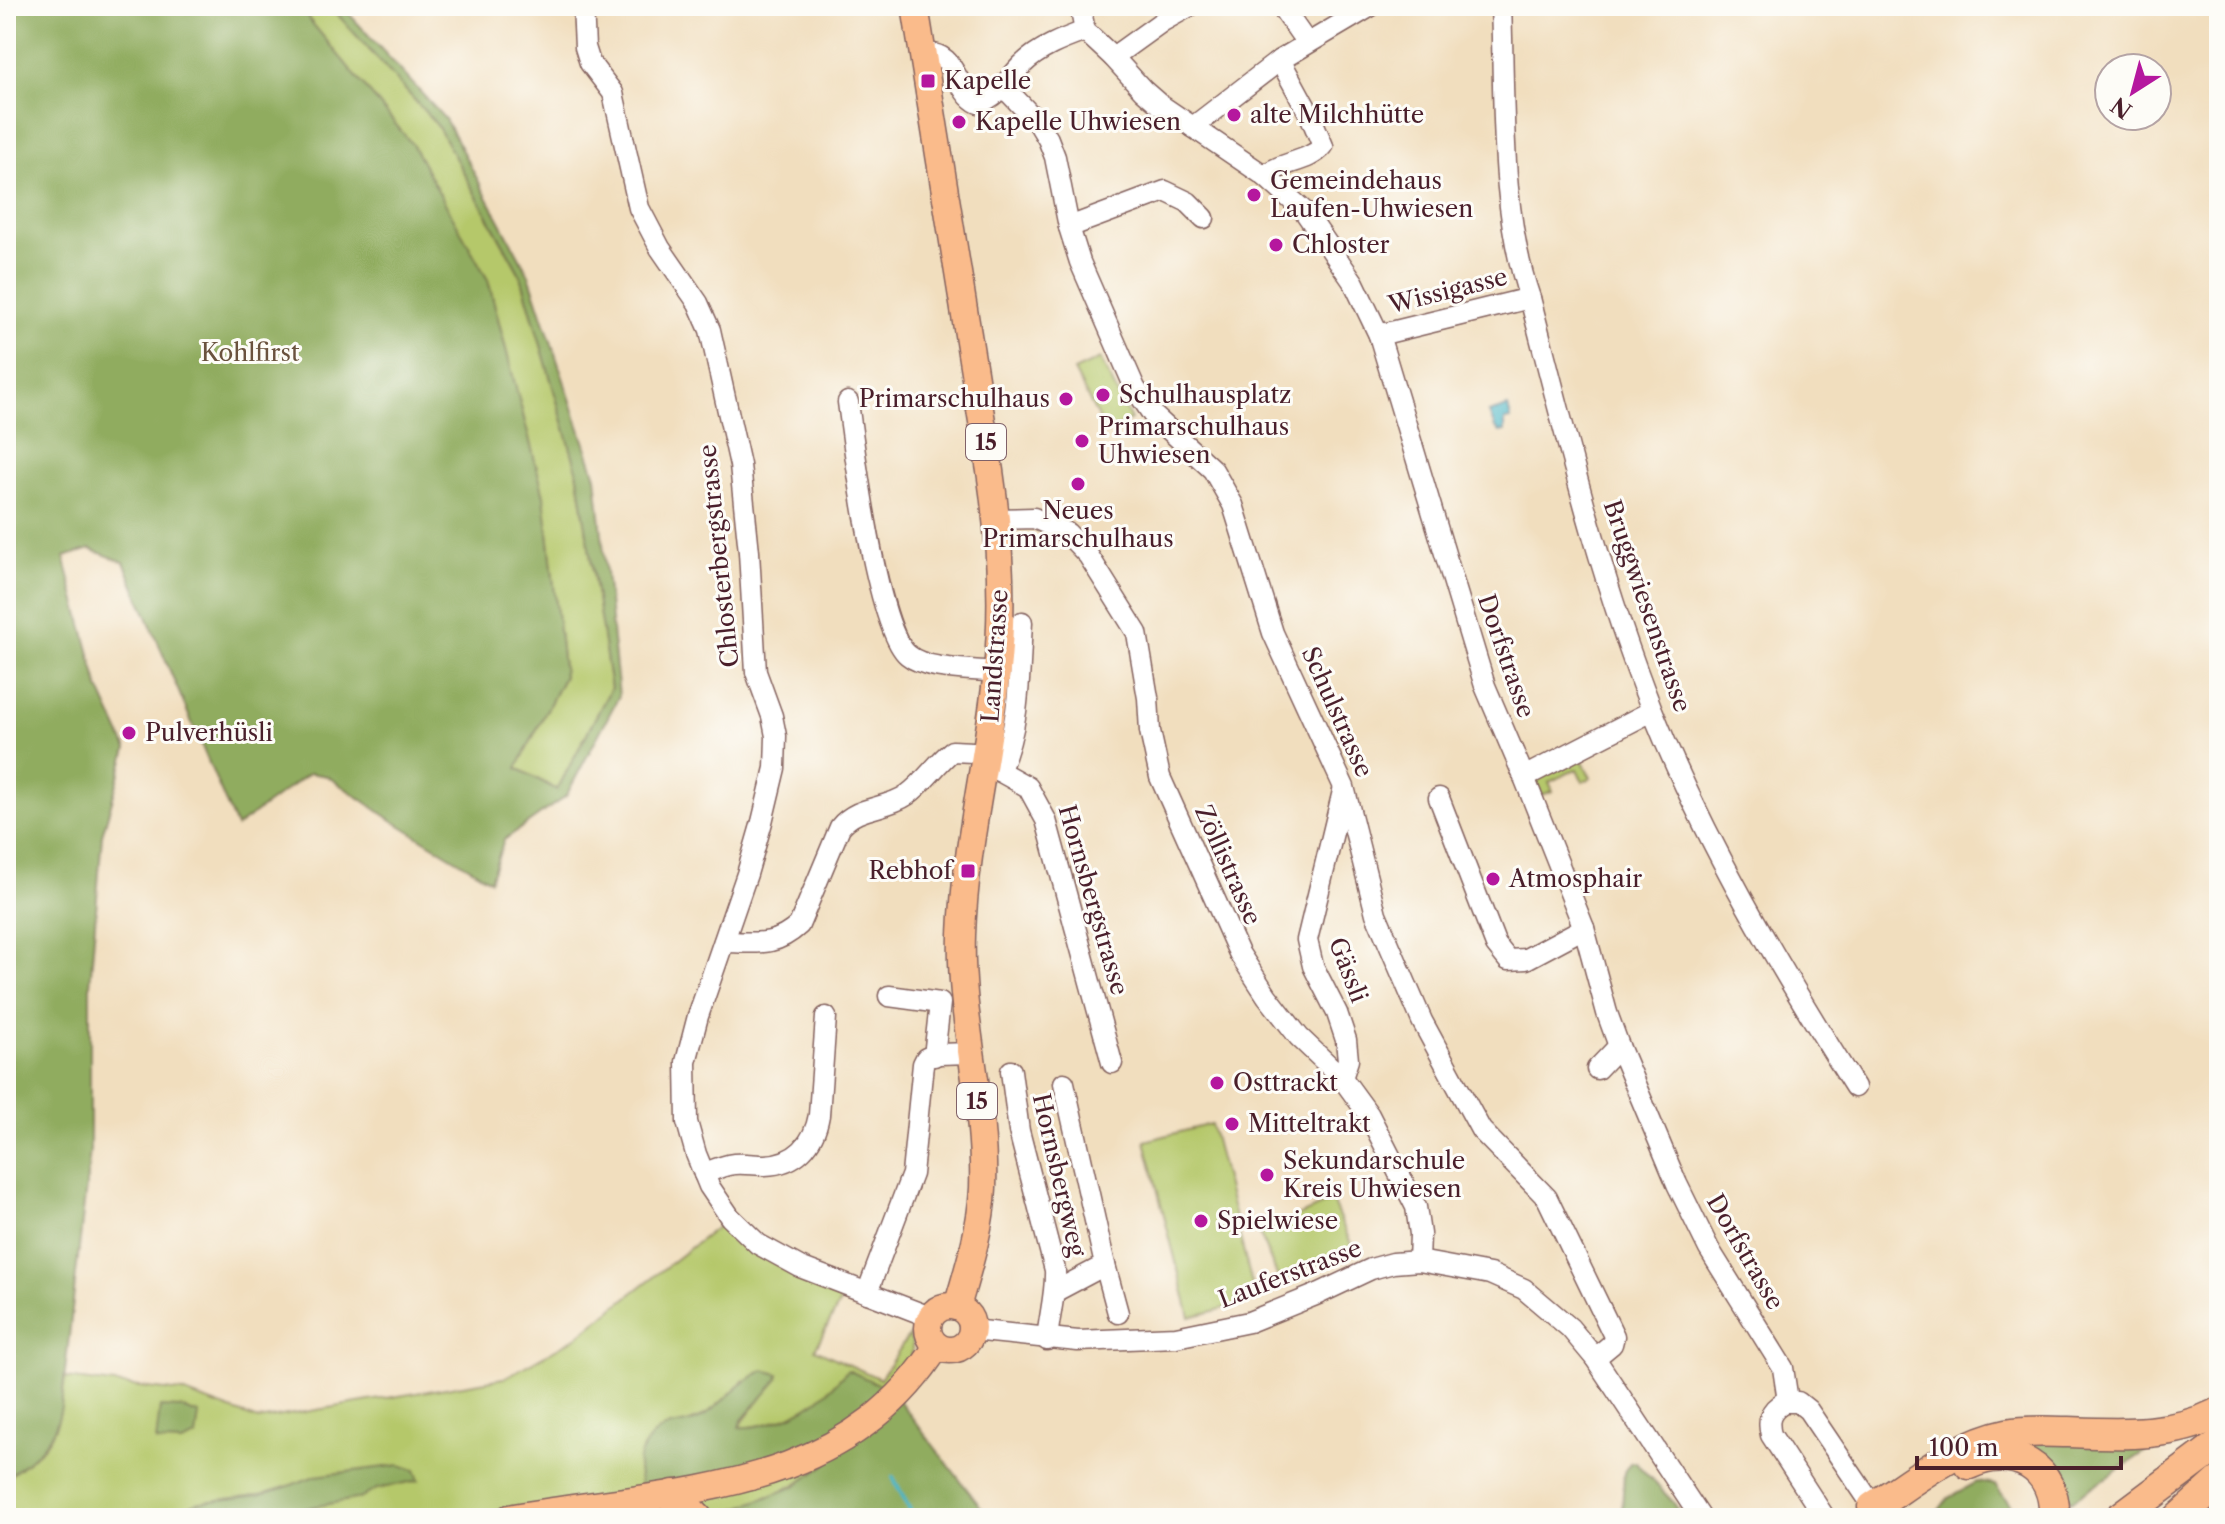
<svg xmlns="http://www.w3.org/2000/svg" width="2225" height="1524" viewBox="0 0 2225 1524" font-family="'Libre Caslon Text',serif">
  <rect width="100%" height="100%" fill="#fdfcf7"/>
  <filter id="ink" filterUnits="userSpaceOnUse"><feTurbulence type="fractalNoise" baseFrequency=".0125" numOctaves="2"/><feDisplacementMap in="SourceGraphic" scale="16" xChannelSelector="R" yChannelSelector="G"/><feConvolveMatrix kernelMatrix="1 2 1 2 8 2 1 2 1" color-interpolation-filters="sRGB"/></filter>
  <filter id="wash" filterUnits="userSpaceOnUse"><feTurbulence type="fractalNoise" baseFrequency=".006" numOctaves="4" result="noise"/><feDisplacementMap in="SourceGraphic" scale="32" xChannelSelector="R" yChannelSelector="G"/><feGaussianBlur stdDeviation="1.8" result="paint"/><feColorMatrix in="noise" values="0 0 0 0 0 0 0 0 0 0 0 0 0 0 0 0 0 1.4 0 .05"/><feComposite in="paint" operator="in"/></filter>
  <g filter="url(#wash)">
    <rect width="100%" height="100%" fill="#f1debe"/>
    <g fill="#b5c86b" stroke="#80744b" stroke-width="2">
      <path d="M298 6H330L437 125 521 276 577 470 611 688 557 790 517 768 564 676 544 496 488 280Z"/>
      <path d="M1100 359 1131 420 1106 433 1074 371Z"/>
      <path d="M1581 757 1591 778 1583 782 1577 769 1549 782 1553 791 1542 795 1537 782 1539 778Z"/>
      <path d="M1211 1124 1256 1300 1190 1317 1145 1141Z"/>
      <path d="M1332 1201 1353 1248 1279 1280 1259 1233Z"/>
      <path d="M726 1220 846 1291 815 1349 880 1379 909 1335C919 1353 903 1380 897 1398L848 1370C838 1380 828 1393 816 1401 797 1415 763 1429 739 1427L758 1402 744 1380C719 1405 705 1422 669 1427L854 1432 813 1474 772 1497 712 1518H198L156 1514 145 1518H6V1478C53 1444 58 1435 65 1378L182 1392 258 1420 504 1378 575 1338Z"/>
    </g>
    <g fill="#90ac5f" stroke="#6d6645" stroke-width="2">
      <path d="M6 6H298L412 144 488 280 544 496 564 676 517 768 557 790 611 688 577 470 521 276 437 125 330 6H342L445 119 529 275 596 477 619 696 566 796 504 840 490 880 393 821 327 776 309 773 236 827 124 562 90 549 64 557 99 688 127 749 102 835 90 986V1151L61 1407C56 1440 33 1459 6 1478Z"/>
      <path d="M764 1370 779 1374 778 1379 742 1420 739 1427C763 1429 797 1415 816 1401 828 1393 838 1380 848 1370L882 1386 897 1398 989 1518H712L793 1487 825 1465 851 1435 645 1498C642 1489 638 1477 638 1468 638 1449 653 1431 670 1426 683 1423 694 1424 705 1415 727 1399 740 1382 764 1370Z"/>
      <path d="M160 1407 180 1408 199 1414 196 1437 182 1443 156 1442Z"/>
      <path d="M2027 1440 2152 1447 2071 1501 2059 1477Z"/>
      <path d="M1635 1462 1673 1502 1684 1518H1625L1622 1513 1624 1472 1630 1463Z"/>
      <path d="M400 1465 415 1470 419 1480 377 1489 361 1498 312 1507 274 1517 224 1518 186 1509 195 1503 258 1495 286 1487 315 1476Z"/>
      <path d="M1977 1482 1995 1485 2015 1511 2010 1518H1933L1948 1498Z"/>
    </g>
    <path fill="#48b5c5" stroke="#496a78" stroke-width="2" d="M1508 407 1511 419 1505 420V431L1500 432 1495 428 1489 413Z"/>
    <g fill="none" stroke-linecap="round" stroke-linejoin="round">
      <path stroke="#48b5c5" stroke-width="4" d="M893 1477 914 1518"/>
    </g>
  </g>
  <g filter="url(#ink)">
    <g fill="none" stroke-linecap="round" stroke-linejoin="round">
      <defs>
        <g id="minor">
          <path d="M583 6 585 47 590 63 613 93 639 208 660 248 698 303 710 330 740 465 749 552 756 672 772 716 776 736 775 768 762 822 747 874 698 1016 686 1062 687 1122 696 1154 709 1186 730 1217 758 1244 800 1267 930 1317"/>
          <path d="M1080 6 1085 31 1113 57 1143 90 1159 104 1265 176 1305 212 1354 283 1379 335 1485 686 1524 777 1584 928 1607 1013 1619 1046 1677 1184 1709 1249 1783 1368 1788 1401"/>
          <path d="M1281 6 1307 43"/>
          <path d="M1501 6C1505 101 1499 208 1530 298 1566 437 1599 576 1652 710 1705 842 1779 967 1855 1087"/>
          <path d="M922 54C959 49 953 91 978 103 998 97 1008 79 1022 65 1039 48 1063 39 1085 31"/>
          <path d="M1113 57 1163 21 1190 6"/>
          <path d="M1003 86 1039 124 1048 139 1055 157 1069 227 1080 262 1135 388 1153 415 1213 470 1233 505 1273 633 1344 787 1376 914 1422 1021 1481 1130 1547 1198 1614 1336 1612 1344 1595 1358"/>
          <path d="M1193 127 1280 60 1371 6"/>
          <path d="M1265 176C1281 161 1308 163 1323 146L1310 115 1280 60"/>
          <path d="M1069 227 1165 191 1188 202 1204 218"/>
          <path d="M1379 335 1530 298"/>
          <path d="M848 402C854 448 877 630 908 655 927 671 973 669 997 672"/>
          <path d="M997 519 1034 518 1067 533 1088 555 1137 633 1148 698 1150 731 1160 777 1239 953 1267 996 1299 1037 1342 1078 1369 1115 1416 1207 1420 1234 1419 1261"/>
          <path d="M999 771C1021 726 1019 671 1022 622"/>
          <path d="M1524 777 1652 711"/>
          <path d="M1439 798 1496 945 1508 960 1526 959 1584 928"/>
          <path d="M724 942C756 942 774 948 799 925L840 827C858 805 885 810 907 795 924 783 936 764 952 751L973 752 999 771 1028 787 1046 820 1112 1063"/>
          <path d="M889 996 940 1003 934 1056"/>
          <path d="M1597 1069 1619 1046"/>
          <path d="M1011 1071 1019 1131 1055 1270C1056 1294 1049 1316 1047 1340"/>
          <path d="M1342 1078 1348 1060 1346 1040 1337 1013 1313 966 1307 940 1343 791"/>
          <path d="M704 1174C713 1170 723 1165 734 1164 744 1163 755 1165 765 1165 796 1164 814 1144 819 1115L826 1017"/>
          <path d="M1105 1265 1118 1313"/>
          <path d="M1056 1291 1105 1265 1064 1083"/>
          <path d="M867 1293 912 1174 923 1064 926 1058 939 1054 970 1053"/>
          <path d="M972 1330 1078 1341 1176 1337 1249 1322 1318 1294 1371 1269 1393 1263 1419 1261 1490 1274 1524 1289 1570 1328 1595 1358 1701 1518"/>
          <path d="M1825 1518 1771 1435C1767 1419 1770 1410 1784 1402H1798L1808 1410 1879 1515"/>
        </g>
        <g id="major">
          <path d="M915 6 990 471C1000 538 1004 603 997 670 988 759 965 846 962 935 959 1020 986 1103 983 1188 981 1229 968 1269 957 1307"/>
          <circle cx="950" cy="1328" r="22"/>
          <path d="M509 1518C665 1489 841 1499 937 1346"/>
        </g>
        <g id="highway">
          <path d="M1969 1464C2013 1443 2057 1467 2054 1518"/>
          <path d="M674 1495 697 1518"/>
          <path d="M1873 1507C1915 1480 1958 1444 2007 1434 2028 1430 2048 1432 2069 1432 2121 1434 2171 1437 2219 1413"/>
          <path d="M2120 1518 2219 1444"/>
          <path d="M2179 1518 2219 1482"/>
        </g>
      </defs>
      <use href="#minor" stroke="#84625e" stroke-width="23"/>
      <use href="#major" stroke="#84625e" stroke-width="29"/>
      <use href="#highway" stroke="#84625e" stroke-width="33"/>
      <use href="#minor" stroke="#fff" stroke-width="20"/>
      <use href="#major" stroke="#fabb8b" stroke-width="26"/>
      <use href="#highway" stroke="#fabb8b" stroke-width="30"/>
    </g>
  </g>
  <g fill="#b5179e" stroke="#fdfcf7" stroke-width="3">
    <rect x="920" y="73" width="16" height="16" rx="4"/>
    <circle cx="1234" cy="115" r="8"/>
    <circle cx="959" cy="122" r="8"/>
    <circle cx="1254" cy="195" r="8"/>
    <circle cx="1276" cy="245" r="8"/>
    <circle cx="1103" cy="395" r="8"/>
    <circle cx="1066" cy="399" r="8"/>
    <circle cx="1082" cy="441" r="8"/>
    <circle cx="1078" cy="484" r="8"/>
    <circle cx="129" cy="733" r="8"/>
    <rect x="960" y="863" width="16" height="16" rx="4"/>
    <circle cx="1493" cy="879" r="8"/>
    <circle cx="1217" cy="1083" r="8"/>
    <circle cx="1232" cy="1124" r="8"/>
    <circle cx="1267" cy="1175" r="8"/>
    <circle cx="1201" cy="1221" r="8"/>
  </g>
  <g text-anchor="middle" stroke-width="6" stroke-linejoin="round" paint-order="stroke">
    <g fill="#fdfcf7" stroke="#806168" stroke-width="2">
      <rect x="966" y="424" width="40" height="36" rx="6"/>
      <rect x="957" y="1083" width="40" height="36" rx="6"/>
    </g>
    <g font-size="22" font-weight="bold" fill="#4a1f2b">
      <text x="986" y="450">15</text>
      <text x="977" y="1109">15</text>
    </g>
    <g font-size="24" fill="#4a1f2b" stroke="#fdfcf7" text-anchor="start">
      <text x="944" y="89">Kapelle</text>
      <text x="1250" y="123">alte Milchhütte</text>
      <text x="975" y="130">Kapelle Uhwiesen</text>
      <text x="1270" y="189">Gemeindehaus<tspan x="1270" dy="28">Laufen-Uhwiesen</tspan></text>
      <text x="1292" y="253">Chloster</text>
      <text x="1119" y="403">Schulhausplatz</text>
      <text x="1050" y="407" text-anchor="end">Primarschulhaus</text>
      <text x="1098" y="435">Primarschulhaus<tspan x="1098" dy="28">Uhwiesen</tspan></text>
      <text x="1078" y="519" text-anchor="middle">Neues<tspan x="1078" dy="28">Primarschulhaus</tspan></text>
      <text x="145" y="741">Pulverhüsli</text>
      <text x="952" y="879" text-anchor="end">Rebhof</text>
      <text x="1509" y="887">Atmosphair</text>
      <text x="1233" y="1091">Osttrackt</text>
      <text x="1248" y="1132">Mitteltrakt</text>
      <text x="1283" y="1169">Sekundarschule<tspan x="1283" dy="28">Kreis Uhwiesen</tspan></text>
      <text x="1217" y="1229">Spielwiese</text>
    </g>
    <g font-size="24" fill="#4a1f2b" stroke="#fdfcf7">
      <text transform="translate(1448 291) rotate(-14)" y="8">Wissigasse</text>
      <text transform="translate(719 556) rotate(-96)" y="8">Chlosterbergstrasse</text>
      <text transform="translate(1647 606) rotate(71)" y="8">Bruggwiesenstrasse</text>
      <text transform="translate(995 656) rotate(-86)" y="8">Landstrasse</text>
      <text transform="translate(1506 656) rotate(71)" y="8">Dorfstrasse</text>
      <text transform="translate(1337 712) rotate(66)" y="8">Schulstrasse</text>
      <text transform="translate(1228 865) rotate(66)" y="8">Zöllistrasse</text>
      <text transform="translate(1093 900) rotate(74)" y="8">Hornsbergstrasse</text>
      <text transform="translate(1348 970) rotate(69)" y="8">Gässli</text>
      <text transform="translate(1059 1175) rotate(77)" y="8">Hornsbergweg</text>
      <text transform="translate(1745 1252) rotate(60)" y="8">Dorfstrasse</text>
      <text transform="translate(1290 1274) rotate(-21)" y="8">Lauferstrasse</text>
    </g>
    <g font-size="24" fill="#6a523e" stroke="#fdfcf7">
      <text x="250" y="361">Kohlfirst</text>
    </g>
  </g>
  <rect width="2225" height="1524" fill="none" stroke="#fdfcf7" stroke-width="32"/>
  <g transform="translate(2133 92) rotate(216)"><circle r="38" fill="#fdfcf7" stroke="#b5a4a5" stroke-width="2"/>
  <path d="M0-6L14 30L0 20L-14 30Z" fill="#b5179e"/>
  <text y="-12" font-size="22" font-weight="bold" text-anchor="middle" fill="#4a1f2b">N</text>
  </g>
  <path d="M1917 1456v12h204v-12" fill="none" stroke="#4a1f2b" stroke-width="4"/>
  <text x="1929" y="1456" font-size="24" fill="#4a1f2b" stroke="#fdfcf7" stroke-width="6" paint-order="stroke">100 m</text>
</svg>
